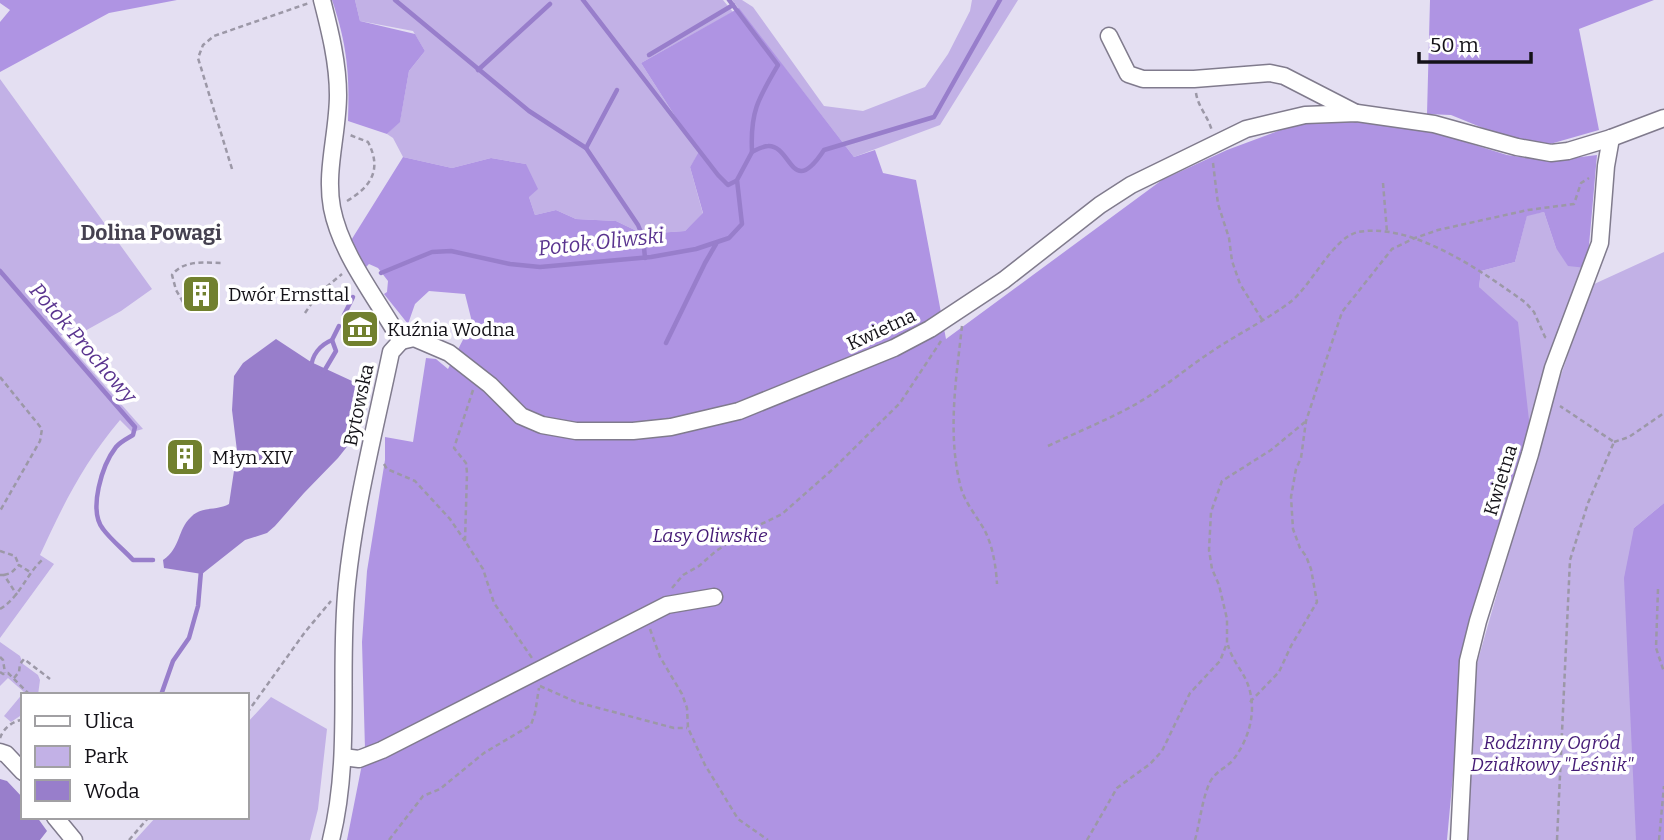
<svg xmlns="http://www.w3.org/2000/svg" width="1664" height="840" viewBox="0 0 1664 840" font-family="Bitter,serif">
  <rect width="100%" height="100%" fill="#e4dff2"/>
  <g fill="#c2b1e6">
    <path d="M355 0H723L733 12 641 63 680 124 701 150 690 167 703 214 685 231 643 234 616 221 576 219 556 210 535 215 529 197 526 164 491 158 452 168 403 157 393 138 387 134 400 121 409 71 425 51 413 31 360 21Z"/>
    <path d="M732 0H742L753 7 824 106 863 111 925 87 948 54 970 11 972 0H1018L940 125 854 157Z"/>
    <path d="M0 79 152 289 121 311 83 332 67 329 61 336 143 429 132 432 120 420C83 464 64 503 40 555L54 564 0 638Z"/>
    <path d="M1544 212 1556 248 1587 268 1530 429 1479 287 1481 271 1515 262 1527 215Z"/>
    <path d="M1664 252V503L1634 528 1636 840H1467L1474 674 1552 401 1592 285Z"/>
    <path d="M0 642 20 656 23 664 38 675 40 680 38 695H23V714L11 722 4 716 24 692 8 678 0 686Z"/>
    <path d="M271 697 327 729 318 809 310 840H135L156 817H247V723Z"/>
  </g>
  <g fill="#af94e3">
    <path d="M0 0H177L109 13 0 72V22L10 10 0 3Z"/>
    <path d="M332 0H355L360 21 415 34 425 51 409 71 400 122 387 134 348 121C350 75 347 44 332 0Z"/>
    <path d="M1430 0H1654L1579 29 1599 130 1550 144 1510 139 1451 115 1427 114Z"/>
    <path d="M739 8 854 157 875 150 883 173 916 180 946 339 1162 180 1227 150 1291 126 1328 120 1396 125 1436 133 1507 155 1535 159H1565L1597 155 1587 268 1568 266 1556 248 1544 212 1527 216 1515 262 1481 271 1479 287 1518 322 1530 429 1466 634 1447 840H347L365 749 362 642 367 571 385 460V437L413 442 426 358 436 359 448 369 472 322 465 294 429 291 415 304 408 324 384 294 387 292 388 281 378 268 369 264 366 267 350 242 403 157 452 168 491 158 526 164 538 189 529 197 535 215 556 210 576 219 616 221 643 234 685 231 703 213 690 167 700 150 680 124 641 63Z"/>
    <path d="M1664 503V840H1636L1624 578 1634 528Z"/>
  </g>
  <g fill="#987ecb">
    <path d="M276 339 311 362 365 387 369 396 364 420 357 434 338 458 304 493 275 526 267 533 245 540 202 574 164 568 163 560C181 548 177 530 191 517 201 506 217 511 229 504L237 451 232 410 234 376 243 363Z"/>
    <path d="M0 779 7 781 23 798V817H37L47 831 40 840H0Z"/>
  </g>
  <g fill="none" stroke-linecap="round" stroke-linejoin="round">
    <g stroke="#987ecb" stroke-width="4.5">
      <path d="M395 0 529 111 586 148 638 225 643 237 645 258"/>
      <path d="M583 0 718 175 728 185 736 181"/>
      <path d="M729 0 778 65C758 99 750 112 752 152"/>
      <path d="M649 55 733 5"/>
      <path d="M478 70 550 4"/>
      <path d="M586 148 617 90"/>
      <path d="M0 271 135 427 133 435C128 438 120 442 116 447 102 465 88 510 103 529 111 540 124 550 133 560H153"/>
      <path d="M381 273 432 252 451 251 510 264 540 267 651 257 696 249 729 238 742 224 737 180 752 152C756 150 763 146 768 146 792 145 791 200 824 150L934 117 1000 0"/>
      <path d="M344 315 353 297"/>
      <path d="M666 343 705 263 716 244"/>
      <path d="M311 368C312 355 320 345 332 340L339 326"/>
      <path d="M323 373 336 351 332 340"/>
      <path d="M161 695 173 661 189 638 198 606 201 571"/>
    </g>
    <defs>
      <g id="minor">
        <path d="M322 0C330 31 338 63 338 95 338 133 325 171 332 208 341 255 378 300 401 341"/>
        <path d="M1109 36 1128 74 1143 79H1194L1270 73 1284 76 1356 113"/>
        <path d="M401 341 414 338 449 353 490 385 521 416 542 425 576 431H633L671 427 739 411 894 348 930 329 1004 280 1100 205 1131 185 1246 129 1305 115 1357 113 1434 124 1517 147 1551 153 1568 151 1611 138 1664 118"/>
        <path d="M0 752 6 754 23 772"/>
        <path d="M343 757 359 759 382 750 667 605 714 597"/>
        <path d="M55 817 74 840"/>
        <path d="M331 840C352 756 338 669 347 584 355 506 375 429 391 352L401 341"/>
        <path d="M1459 840 1468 661 1478 621 1530 454 1553 368 1600 243 1606 166 1611 138"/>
      </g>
    </defs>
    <use href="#minor" stroke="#807b8d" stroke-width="19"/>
    <g stroke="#9c98a7" stroke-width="2.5" stroke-dasharray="5 3.5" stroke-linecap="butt">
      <path d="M1196 93C1198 107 1208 116 1212 131"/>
      <path d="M1213 163 1218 204 1229 238 1232 261 1240 284 1263 321"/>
      <path d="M232 169 198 58 203 45 214 36 309 3"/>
      <path d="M1383 183 1387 232"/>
      <path d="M347 201C372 186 382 169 368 142L350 135"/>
      <path d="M183 302 176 290 172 275C184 259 206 263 223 263"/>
      <path d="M305 313 318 294 342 274"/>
      <path d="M962 326C956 380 947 435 961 488 965 503 978 518 985 531 993 547 996 567 997 584"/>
      <path d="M0 377 42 429 40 441 0 511"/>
      <path d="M473 390 454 448 466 463 467 473 465 541 483 569 494 603 532 658"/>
      <path d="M1614 442 1629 437 1664 413"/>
      <path d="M1048 446C1073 434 1100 423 1125 410 1155 395 1180 373 1208 354 1234 336 1263 322 1289 303 1312 286 1332 238 1358 232 1413 222 1483 272 1526 303L1534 312 1545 337 1548 339"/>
      <path d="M384 464 387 469 415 481 450 519 465 541"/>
      <path d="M0 551 15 556 19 565"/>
      <path d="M0 575H4L17 595"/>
      <path d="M4 575 11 573 19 565 30 572"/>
      <path d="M672 588 683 575 699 566 716 551 745 532 782 514 833 469 900 403 941 341"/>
      <path d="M1658 589 1656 648 1664 672"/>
      <path d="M0 609C19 598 26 575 42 560"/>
      <path d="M650 629 660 657 682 694 687 708 688 728 705 765 738 819 768 840"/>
      <path d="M0 657 3 660 5 673"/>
      <path d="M0 672 3 674 8 673 30 695"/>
      <path d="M14 678 19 672 20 664 24 659 50 679"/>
      <path d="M540 686 576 702 674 728H687"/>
      <path d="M1250 702 1279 672 1291 646 1317 602 1311 569 1306 556 1300 548 1293 529 1291 497 1296 469 1301 458 1306 421 1342 312 1392 249 1415 238 1438 230 1528 210 1574 204 1581 183 1589 178"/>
      <path d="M247 713 305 632 331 601"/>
      <path d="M0 738C3 729 13 720 23 720"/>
      <path d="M129 840 149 817"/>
      <path d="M389 840 423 796 440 789 484 753 531 725 535 713 539 688"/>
      <path d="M1087 840 1117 788 1150 764 1162 751 1190 693 1220 661 1227 643V619L1219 585 1212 569 1209 550 1211 512 1222 481 1271 450 1305 422"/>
      <path d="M1195 840C1200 822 1202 799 1210 782 1216 771 1226 768 1233 760 1248 741 1257 713 1249 688 1245 673 1232 661 1228 645"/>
      <path d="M1557 840 1570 560 1588 503 1614 442 1560 406"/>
      <path d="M1659 840 1664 786"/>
    </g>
    <use href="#minor" stroke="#fff" stroke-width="16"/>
  </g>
  <defs>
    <symbol id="building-square" viewBox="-11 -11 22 22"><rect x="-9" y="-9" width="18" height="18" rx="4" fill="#71802f" stroke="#fff"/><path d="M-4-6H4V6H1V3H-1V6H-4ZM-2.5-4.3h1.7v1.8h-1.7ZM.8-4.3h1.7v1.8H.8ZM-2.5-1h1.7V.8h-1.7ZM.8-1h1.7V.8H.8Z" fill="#fff"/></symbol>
    <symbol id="museum-square" viewBox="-11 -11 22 22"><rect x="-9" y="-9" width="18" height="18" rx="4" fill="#71802f" stroke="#fff"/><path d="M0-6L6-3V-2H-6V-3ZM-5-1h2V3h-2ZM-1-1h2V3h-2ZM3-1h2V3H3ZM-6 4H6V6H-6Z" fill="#fff"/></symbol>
  </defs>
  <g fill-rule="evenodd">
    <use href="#building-square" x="179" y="272" width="44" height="44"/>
    <use href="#museum-square" x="338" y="307" width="44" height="44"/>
    <use href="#building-square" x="163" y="435" width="44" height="44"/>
  </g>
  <g text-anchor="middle" stroke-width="7" stroke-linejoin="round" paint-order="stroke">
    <g font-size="19" fill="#141218" stroke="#fff" text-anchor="start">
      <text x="228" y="301">Dwór Ernsttal</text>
      <text x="387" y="336">Kuźnia Wodna</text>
      <text x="212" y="464">Młyn XIV</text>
    </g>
    <g font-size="19" fill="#141218" stroke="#fff">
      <text transform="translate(881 329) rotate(-25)" y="7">Kwietna</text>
      <text transform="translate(358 405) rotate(-78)" y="7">Bytowska</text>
      <text transform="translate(1500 480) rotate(-73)" y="7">Kwietna</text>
    </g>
    <g font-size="19" font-style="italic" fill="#451b76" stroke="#fff">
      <text x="710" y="542">Lasy Oliwskie</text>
      <text x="1552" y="749">Rodzinny Ogród<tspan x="1552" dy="22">Działkowy "Leśnik"</tspan></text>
    </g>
    <g font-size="21" font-weight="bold" fill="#454150" stroke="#fff">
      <text x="151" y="240">Dolina Powagi</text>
    </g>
    <g font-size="21" font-style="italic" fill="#5a348f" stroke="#fff">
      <text transform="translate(601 242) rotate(-6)" y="7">Potok Oliwski</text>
      <text transform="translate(83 343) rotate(49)" y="7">Potok Prochowy</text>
    </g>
  </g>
  <rect x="21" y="693" width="228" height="126" fill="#ffffff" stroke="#a1a0a3" stroke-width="2"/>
  <rect x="35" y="716" width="35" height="10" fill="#ffffff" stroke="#a1a0a3" stroke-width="2"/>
  <text x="84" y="728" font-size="21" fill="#141218">Ulica</text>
  <rect x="35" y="746" width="35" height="21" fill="#c2b1e6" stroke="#a1a0a3" stroke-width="2"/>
  <text x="84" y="763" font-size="21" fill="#141218">Park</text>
  <rect x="35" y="780" width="35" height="21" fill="#987ecb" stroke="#a1a0a3" stroke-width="2"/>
  <text x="84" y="798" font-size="21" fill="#141218">Woda</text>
  <path d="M1419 52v10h112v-10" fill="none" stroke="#141218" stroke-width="3.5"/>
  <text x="1430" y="52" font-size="21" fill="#141218" stroke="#ffffff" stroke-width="5" paint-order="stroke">50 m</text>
</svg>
